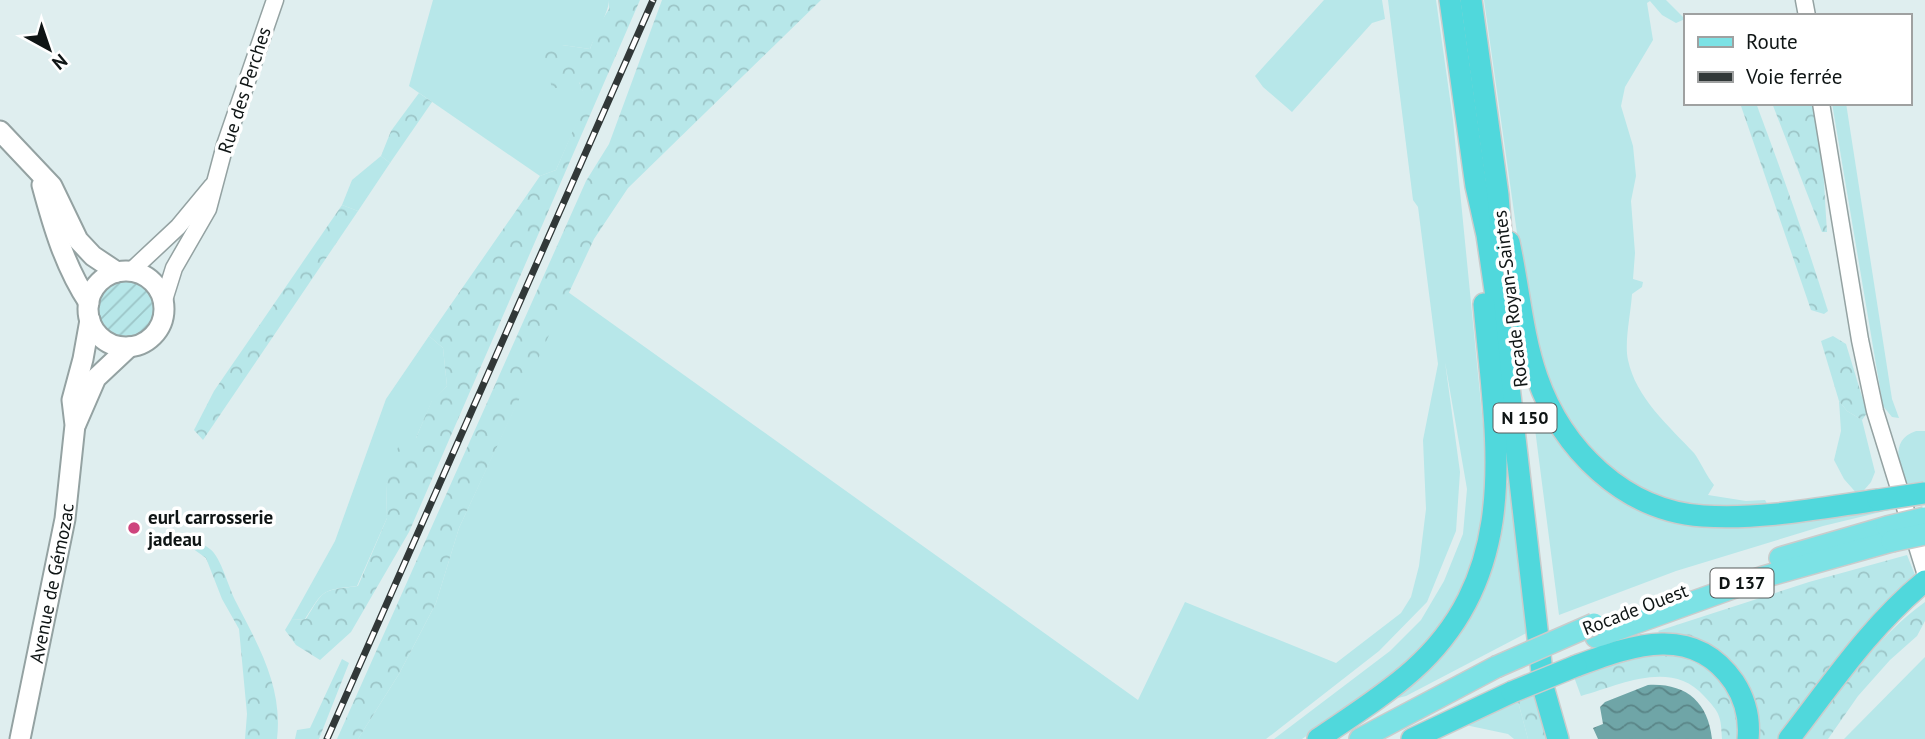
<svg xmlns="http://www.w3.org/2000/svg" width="1925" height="739" viewBox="0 0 1925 739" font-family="'PT Sans',sans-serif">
  <defs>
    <pattern id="forest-crowns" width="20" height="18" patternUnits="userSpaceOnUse" patternTransform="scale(1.75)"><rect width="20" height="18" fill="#b7e7e9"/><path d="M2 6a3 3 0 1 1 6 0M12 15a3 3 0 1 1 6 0" fill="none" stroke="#9cc5c7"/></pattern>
    <pattern id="garden-furrows" width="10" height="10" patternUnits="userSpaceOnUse" patternTransform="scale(1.75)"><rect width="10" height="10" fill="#b7e7e9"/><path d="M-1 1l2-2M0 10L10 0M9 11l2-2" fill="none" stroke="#9cc5c7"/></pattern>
    <pattern id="water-waves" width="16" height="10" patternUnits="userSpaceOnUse" patternTransform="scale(1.75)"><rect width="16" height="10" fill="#6fa5a7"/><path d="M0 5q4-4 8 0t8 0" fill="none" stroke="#5a8587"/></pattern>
  </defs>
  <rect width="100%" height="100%" fill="#dfeeef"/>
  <g fill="#b7e7e9">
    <path d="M433 0H609C609 12 595 35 590 49L562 45 587 100 556 170 540 176 409 86Z"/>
    <path d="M1324 0H1382L1385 19 1372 23 1292 112 1263 87 1255 76Z"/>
    <path d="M1388 0H1436L1453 120 1489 485 1476 564 1433 639 1385 683 1302 739H1274L1390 651 1421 620 1444 581 1463 534 1467 489 1445 362 1460 472 1456 531 1427 602 1379 651 1266 739H358L399 674 436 603 459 528 568 292 1138 700 1185 602 1336 663 1401 613 1411 597 1419 566 1426 509 1423 440 1438 364 1418 207 1413 200Z"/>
    <path d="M1484 0H1666L1685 19 1676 23 1662 15 1650 1 1647 3 1653 40 1625 87 1621 106 1633 146 1636 176 1631 201 1635 253 1633 279 1643 282 1642 287 1632 294C1631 312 1624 343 1628 360 1636 398 1669 426 1694 453 1699 459 1707 477 1714 485L1708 495 1746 501 1765 500 1769 507 1724 512 1659 499 1596 461 1554 403 1530 325Z"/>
    <path d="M1832 103H1846L1892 399 1899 418 1892 417 1883 406Z"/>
    <path d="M381 156 390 163 358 211 342 205 352 180Z"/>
    <path d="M429 336 443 348 447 386 432 401 416 438 386 484 387 518 357 586C322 590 324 589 305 619L291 620 335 541 386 399Z"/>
    <path d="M1839 401 1847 411 1862 420 1875 472 1871 482 1859 496 1844 479 1834 460 1841 431Z"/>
    <path d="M1547 424 1553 433 1651 509 1890 506 1889 510 1823 526 1676 571 1559 615 1535 429Z"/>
    <path d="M1916 431H1925V487L1907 489C1900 468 1888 440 1916 431Z"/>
    <path d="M1509 481H1512L1534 629 1406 696 1390 700 1449 639 1504 487Z"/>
    <path d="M1925 657V739H1844Z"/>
    <path d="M1517 698 1528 739H1514L1508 734 1470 726 1466 723Z"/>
  </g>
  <g fill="url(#forest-crowns)">
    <path d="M609 0H640L409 532 351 632 320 660 296 645 285 630 291 620 306 619C325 588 321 591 358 586L387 518 386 484 401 438H416L432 400 447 386 443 348 429 336 540 176 556 170 586 100 579 82 552 89 544 53 562 45 590 49 598 27 609 9Z"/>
    <path d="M662 0H821L628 188 594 239 459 528 436 603 399 674 358 739H337L586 181 609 144Z"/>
    <path d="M419 93 432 102 390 163 381 156 391 131Z"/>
    <path d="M1740 103H1756C1782 172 1806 241 1828 311L1824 314 1811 310Z"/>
    <path d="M1772 103H1813L1823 167 1827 232H1822Z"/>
    <path d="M342 205 358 211 203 440 194 430 214 391Z"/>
    <path d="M1833 336 1846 344 1867 413 1862 420 1847 411 1839 401 1821 341Z"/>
    <path d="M196 541C201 543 206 546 210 549 221 557 229 589 236 602 259 647 283 687 277 739H245L247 714 239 629 222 599 206 558 189 546Z"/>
    <path d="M1907 555 1917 580 1782 739H1754L1753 713 1672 633 1661 634 1658 631 1809 582Z"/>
    <path d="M1925 602V621L1917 636 1890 660 1858 696 1828 739H1804C1839 692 1877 636 1925 602Z"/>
    <path d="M1672 653C1703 662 1729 678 1738 712 1741 720 1739 731 1739 739H1722C1721 716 1720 713 1704 696 1671 659 1621 685 1581 696L1574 677 1619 659Z"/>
    <path d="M342 659 349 663 319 739H295L297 730 310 728Z"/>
    <path d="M1540 692 1549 739H1528L1517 698Z"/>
  </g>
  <circle fill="url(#garden-furrows)" cx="128" cy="307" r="30"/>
  <path fill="url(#water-waves)" d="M1648 685C1685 683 1708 701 1712 739H1598L1593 728 1603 724 1600 707 1605 702Z"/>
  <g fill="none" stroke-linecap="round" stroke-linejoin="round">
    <defs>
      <g id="tertiary">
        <path d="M1804 0 1807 16"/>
        <path d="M1821 103 1860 340 1875 411 1925 572"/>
        <path d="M131 271 178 227 212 186"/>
        <path d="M164 300 174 268 208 209 225 145 275 0"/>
      </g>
      <g id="secondary">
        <path d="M0 131 52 186 78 240 93 256 117 272"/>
        <path d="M42 185C53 226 65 267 89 303"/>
        <circle cx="126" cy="309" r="38"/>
        <path d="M76 424 96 378 129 347"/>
        <path id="s1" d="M20 739 65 519 75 425 72 400 83 359 90 320"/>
      </g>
      <g id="primary">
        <path d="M1780 558 1887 527"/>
        <path d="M1596 637 1763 577 1892 541"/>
        <path d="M1360 739 1496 667"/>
      </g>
      <g id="trunk">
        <path d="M1450 0 1476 186 1487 235 1509 386 1544 690 1558 739"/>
        <path d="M1471 0 1498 195 1503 259"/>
        <path d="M1509 242C1519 287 1522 334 1537 377 1562 449 1624 511 1703 516 1761 520 1821 508 1878 500"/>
        <path d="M1576 666C1631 646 1693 622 1734 682 1745 699 1750 719 1748 739"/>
        <path d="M1318 739C1350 717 1384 696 1413 670 1525 570 1495 435 1484 304"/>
        <path d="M1412 739 1512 692"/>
        <path d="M1789 739C1831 685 1871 625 1925 581"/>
      </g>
    </defs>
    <use href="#tertiary" stroke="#94a2a2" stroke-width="19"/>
    <use href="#secondary" stroke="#94a2a2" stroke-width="23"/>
    <use href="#primary" stroke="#cacccc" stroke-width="24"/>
    <use href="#trunk" stroke="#cacccc" stroke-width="24"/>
    <use href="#tertiary" stroke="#fff" stroke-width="16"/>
    <use href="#secondary" stroke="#fff" stroke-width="19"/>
    <use href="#primary" stroke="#7ce2e5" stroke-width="21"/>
    <use href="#trunk" stroke="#50d8dc" stroke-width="21"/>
    <defs>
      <path id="rail" d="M327 739 653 0"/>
    </defs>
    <use href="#rail" stroke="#313838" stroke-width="7"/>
    <use href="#rail" stroke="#fff" stroke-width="4.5" stroke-dasharray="13" stroke-linecap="butt"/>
    <defs>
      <g id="primary-bridge">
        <path d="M1887 527 1925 518"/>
        <path d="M1892 541 1925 534"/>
        <path d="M1496 667 1594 624"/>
      </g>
      <g id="trunk-bridge">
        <path d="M1878 500 1925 493"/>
        <path d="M1512 692 1576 666"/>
      </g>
    </defs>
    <use href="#primary-bridge" stroke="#cacccc" stroke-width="24" stroke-linecap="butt"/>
    <use href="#trunk-bridge" stroke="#cacccc" stroke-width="24" stroke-linecap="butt"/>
    <use href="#primary-bridge" stroke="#7ce2e5" stroke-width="21"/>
    <use href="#trunk-bridge" stroke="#50d8dc" stroke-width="21"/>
  </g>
  <circle fill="#ce447d" stroke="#fff" stroke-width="2.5" cx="134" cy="528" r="7"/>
  <g text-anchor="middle" stroke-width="7" stroke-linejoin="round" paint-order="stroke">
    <g fill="#fff" stroke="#575b5b" stroke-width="2">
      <rect x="1493.5" y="403.5" width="63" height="29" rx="5"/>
      <rect x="1710.5" y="568.5" width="63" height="29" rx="5"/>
    </g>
    <g font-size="18" font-weight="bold" fill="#0f1515">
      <text x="1525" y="424">N 150</text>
      <text x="1742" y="589">D 137</text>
    </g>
    <g font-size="19" fill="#0f1515" stroke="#fff">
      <text transform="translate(244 90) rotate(-72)" y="7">Rue des Perches</text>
      <text transform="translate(1510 299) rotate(-97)" y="7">Rocade Royan-Saintes</text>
      <text dy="7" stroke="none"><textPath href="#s1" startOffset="159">Avenue de Gémozac</textPath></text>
      <text transform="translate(1635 609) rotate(-21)" y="7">Rocade Ouest</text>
    </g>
    <g font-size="19" font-weight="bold" fill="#0f1515" stroke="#fff" text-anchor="start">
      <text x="148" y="524">eurl carrosserie<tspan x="148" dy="22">jadeau</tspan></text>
    </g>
  </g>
  <rect x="1684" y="14" width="228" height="91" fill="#ffffff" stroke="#9fa1a1" stroke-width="2"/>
  <rect x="1698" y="37" width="35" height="10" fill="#7ce2e5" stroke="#9fa1a1" stroke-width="2"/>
  <text x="1746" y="49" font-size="21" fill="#0f1515">Route</text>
  <rect x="1698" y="72" width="35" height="10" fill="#313838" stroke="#9fa1a1" stroke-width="2"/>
  <text x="1746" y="84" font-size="21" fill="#0f1515">Voie ferrée</text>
  <g transform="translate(49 49) rotate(140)" stroke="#ffffff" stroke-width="5" paint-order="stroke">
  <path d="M0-5L12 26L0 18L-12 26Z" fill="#0f1515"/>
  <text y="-10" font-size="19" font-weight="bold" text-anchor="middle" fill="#0f1515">N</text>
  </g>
</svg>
